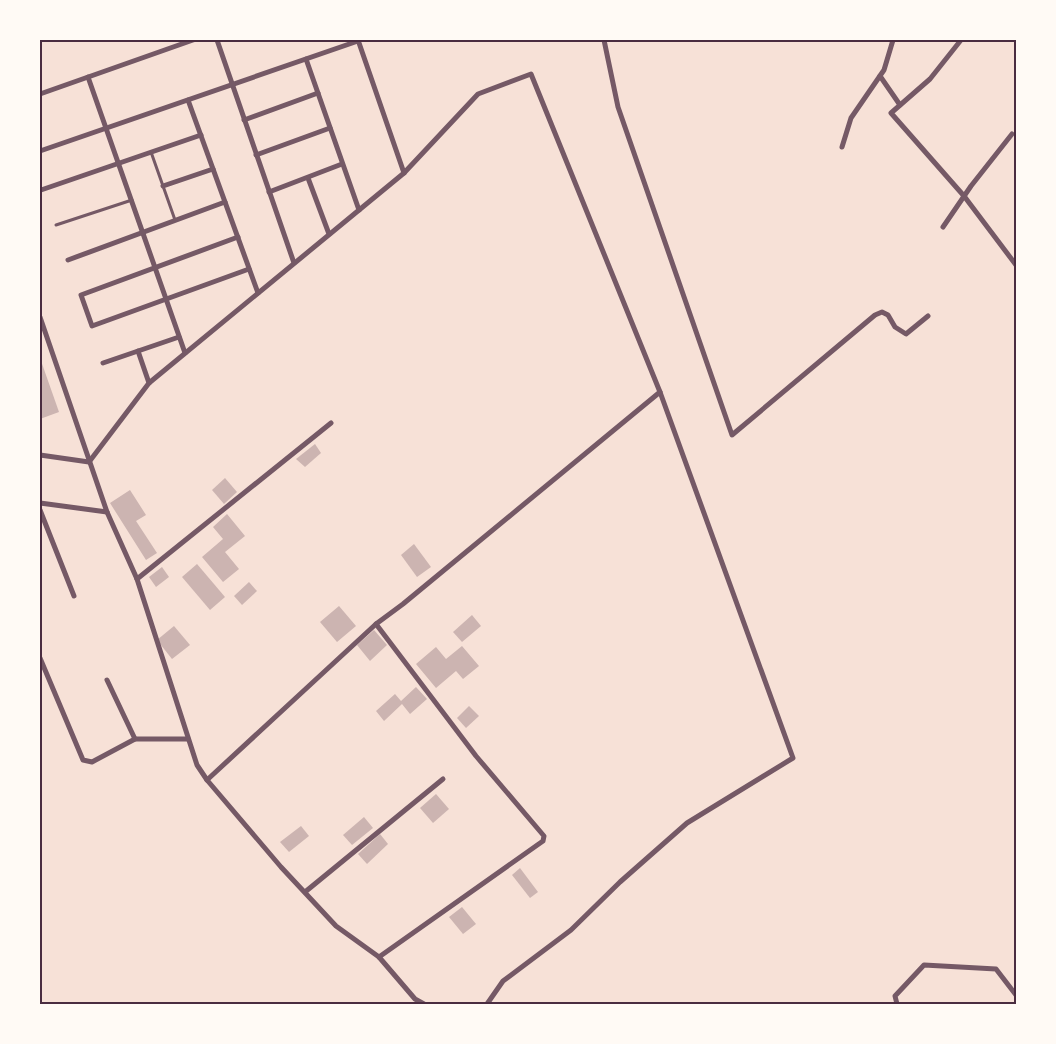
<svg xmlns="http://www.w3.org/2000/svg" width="1056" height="1044" viewBox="0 0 1056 1044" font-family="Jost,sans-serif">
  <rect width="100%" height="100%" fill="#f7e1d7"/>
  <g fill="#ccb4b1">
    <path d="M40 358 59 412 40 419Z"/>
    <path d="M315 444 321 453 305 467 296 459Z"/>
    <path d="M225 478 237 492 224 504 212 490Z"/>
    <path d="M130 490 146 515 136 521 157 553 146 560 110 503Z"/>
    <path d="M227 514 245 536 225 552 239 569 223 582 202 557 223 539 213 527Z"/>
    <path d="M414 544 431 567 417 577 401 555Z"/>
    <path d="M197 564 225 597 210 610 182 577Z"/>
    <path d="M162 567 169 577 156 587 149 577Z"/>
    <path d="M249 582 257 591 242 605 234 596Z"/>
    <path d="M339 606 356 626 337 642 320 622Z"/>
    <path d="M472 615 481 626 462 642 453 632Z"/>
    <path d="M174 626 190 645 172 659 157 640Z"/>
    <path d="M374 630 387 645 370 661 357 645Z"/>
    <path d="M462 646 479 666 463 679 456 671 436 688 416 664 436 647 446 659Z"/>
    <path d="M416 687 427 699 410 714 402 704 384 721 376 711 395 694 401 701Z"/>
    <path d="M469 706 479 716 466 728 457 718Z"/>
    <path d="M436 794 449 809 433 823 420 808Z"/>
    <path d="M364 817 373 828 352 845 343 835Z"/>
    <path d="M301 826 309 836 289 852 280 842Z"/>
    <path d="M380 834 388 844 367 864 358 854Z"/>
    <path d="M520 868 538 892 530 898 512 875Z"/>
    <path d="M462 907 476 924 463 934 449 917Z"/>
  </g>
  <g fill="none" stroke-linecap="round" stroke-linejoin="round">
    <g stroke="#755966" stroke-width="3">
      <path d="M151 152 175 220"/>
      <path d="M56 225 132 200"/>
    </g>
    <g stroke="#755966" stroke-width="5">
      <path d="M217 40 294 263"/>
      <path d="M358 40 404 173"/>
      <path d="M604 40 618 107 732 435 875 315 882 312 888 315 895 327 906 334 928 316"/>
      <path d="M961 40 930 79 891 113 964 196 1016 265"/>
      <path d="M306 59 359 210"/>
      <path d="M880 76 900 105"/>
      <path d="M88 77 185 353"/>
      <path d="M40 94 193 40"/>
      <path d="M188 100 258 293"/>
      <path d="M244 120 318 93"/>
      <path d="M842 147 851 118 884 70 893 40"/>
      <path d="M40 151 358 41"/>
      <path d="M256 155 330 128"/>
      <path d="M308 178 329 234"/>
      <path d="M163 186 213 169"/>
      <path d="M41 190 201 135"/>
      <path d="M269 192 342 164"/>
      <path d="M943 227 971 186 1012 134"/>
      <path d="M238 237 81 295 92 326 249 269"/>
      <path d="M68 260 225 202"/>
      <path d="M40 317 107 512 137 579 197 765 207 780 281 867 336 926 379 957 415 999 424 1004"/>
      <path d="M138 351 149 383"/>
      <path d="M103 363 179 337"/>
      <path d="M40 455 89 462 149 383 404 173 478 94 531 74 660 392 793 758 687 823 620 882 571 930 503 981 487 1004"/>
      <path d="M40 503 107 512"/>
      <path d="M40 510 74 596"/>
      <path d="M137 579 331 423"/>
      <path d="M376 624 476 756 544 836 543 841 379 957"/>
      <path d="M40 658 83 760 92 762 135 739H188"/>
      <path d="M107 680 135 739"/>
      <path d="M207 780 376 624 403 604 660 392"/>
      <path d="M305 892 443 779"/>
      <path d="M897 1004 895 996 924 965 996 969 1016 995"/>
    </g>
  </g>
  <rect width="1056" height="1044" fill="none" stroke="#fffaf5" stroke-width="82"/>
  <rect x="41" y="41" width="974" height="962" fill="none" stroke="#4a2c40" stroke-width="2"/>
</svg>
